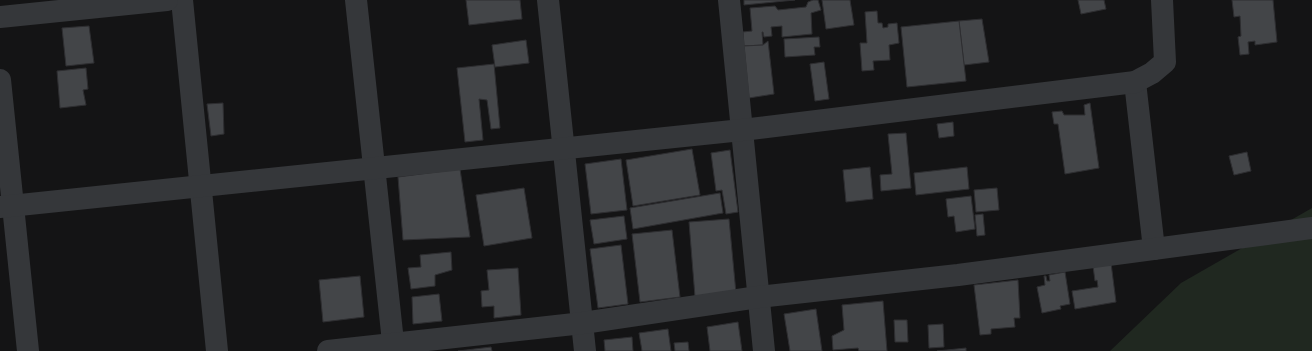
<svg xmlns="http://www.w3.org/2000/svg" width="1312" height="351" viewBox="0 0 1312 351" font-family="'DM Sans',sans-serif">
  <rect width="100%" height="100%" fill="#141415"/>
  <path fill="#202820" d="M1312 208V351H1110L1181 283Z"/>
  <g fill="#434548" stroke="#2e2e31">
    <path d="M466 0H520L522 19 469 25Z"/>
    <path d="M744 0H795L744 5Z"/>
    <path d="M813 0H818L821 10 811 13 812 34 782 37V26L771 27 772 36 764 37 763 32H762L763 45 744 46 743 32 752 31 750 8 775 6 778 10 806 7 808 2Z"/>
    <path d="M822 0H850L854 25 826 29Z"/>
    <path d="M1078 0H1104L1106 9 1081 14Z"/>
    <path d="M1232 0H1273L1277 42 1255 45V41L1248 42 1249 54 1240 55 1238 37 1241 36 1240 16 1234 17Z"/>
    <path d="M877 11 878 23H882L883 28 888 27V24L897 23 899 43 889 45 890 60 873 61 874 70 862 71 860 43H867L865 12Z"/>
    <path d="M982 19 989 62 964 65 959 21Z"/>
    <path d="M959 21 966 81 907 87 901 27Z"/>
    <path d="M89 26 94 63 66 66 62 28Z"/>
    <path d="M819 37 820 47H814L815 55 785 57 784 39Z"/>
    <path d="M526 40 529 63 495 67 492 45Z"/>
    <path d="M768 41 774 94 749 98 744 46 763 45Z"/>
    <path d="M824 62 829 99 815 101 810 64Z"/>
    <path d="M494 64 500 128 491 129 487 100 479 99 483 140 465 142 457 68Z"/>
    <path d="M86 68 88 89 83 90 86 105 60 108 57 71Z"/>
    <path d="M223 103 224 134 211 136 207 104Z"/>
    <path d="M1090 103 1099 168 1065 174 1058 124H1054L1052 112 1062 111 1064 115H1085L1084 105Z"/>
    <path d="M953 122 954 136 939 138 937 124Z"/>
    <path d="M906 133 911 188 881 191 880 175 892 174 888 134Z"/>
    <path d="M692 149 700 195 633 206 626 160Z"/>
    <path d="M730 150 738 212 726 214 722 190 716 191 711 153Z"/>
    <path d="M1247 152 1251 171 1234 175 1229 156Z"/>
    <path d="M621 159 627 210 591 214 585 164Z"/>
    <path d="M870 167 873 199 846 202 843 170Z"/>
    <path d="M967 167 969 189 916 195 914 173Z"/>
    <path d="M460 169 470 237 403 240 398 177Z"/>
    <path d="M524 188 532 238 484 246 476 195Z"/>
    <path d="M997 188 999 210 976 212 974 190Z"/>
    <path d="M720 193 723 213 633 229 630 208Z"/>
    <path d="M971 196 975 229 956 232 954 216 948 217 946 199Z"/>
    <path d="M983 214 985 235 977 236 975 215Z"/>
    <path d="M624 216 627 239 594 244 590 220Z"/>
    <path d="M729 219 736 293 695 297 689 222Z"/>
    <path d="M672 230 680 297 640 302 632 234Z"/>
    <path d="M621 245 628 304 598 308 590 249Z"/>
    <path d="M451 252 452 270 435 275V286L411 289 408 268 421 267 420 255Z"/>
    <path d="M1111 263 1116 302 1075 309 1072 291 1098 287 1097 280 1095 281 1093 266Z"/>
    <path d="M518 268 521 315 494 318V306L482 307 481 291 489 290 487 270Z"/>
    <path d="M1065 272 1070 304 1060 306 1061 309 1042 313 1037 287 1045 285 1044 276H1046L1047 281H1050L1049 275Z"/>
    <path d="M360 276 364 317 323 322 319 280Z"/>
    <path d="M1018 280 1020 318H1014L1015 327 991 329V334L980 335 974 285Z"/>
    <path d="M439 294 442 321 413 324 412 297Z"/>
    <path d="M883 301 887 351H859L858 348 833 350 832 336 844 330 842 305Z"/>
    <path d="M816 309 822 351H790L784 314Z"/>
    <path d="M894 320H907L908 342H895Z"/>
    <path d="M738 322 742 351H710L707 327Z"/>
    <path d="M943 324 944 347 929 348 928 325Z"/>
    <path d="M668 329 671 351H642L639 333Z"/>
    <path d="M632 337 633 351H605L604 340Z"/>
    <path d="M688 342 689 351H675L674 343Z"/>
    <path d="M491 347 492 351H458Z"/>
    <path d="M966 348V351H937Z"/>
  </g>
  <g fill="none" stroke-linecap="round" stroke-linejoin="round">
    <g stroke="#35373a" stroke-width="22">
      <path d="M182 0 217 351"/>
      <path d="M356 0 394 351"/>
      <path d="M548 0 585 351"/>
      <path d="M729 0 764 351"/>
      <path d="M0 17 167 0"/>
      <path d="M0 80 28 351"/>
      <path d="M1135 82 1154 249"/>
      <path d="M0 207 742 130 1135 82 1152 73 1165 62 1162 0"/>
      <path d="M328 351 583 323 758 297 958 275 1312 228"/>
    </g>
  </g>
</svg>
